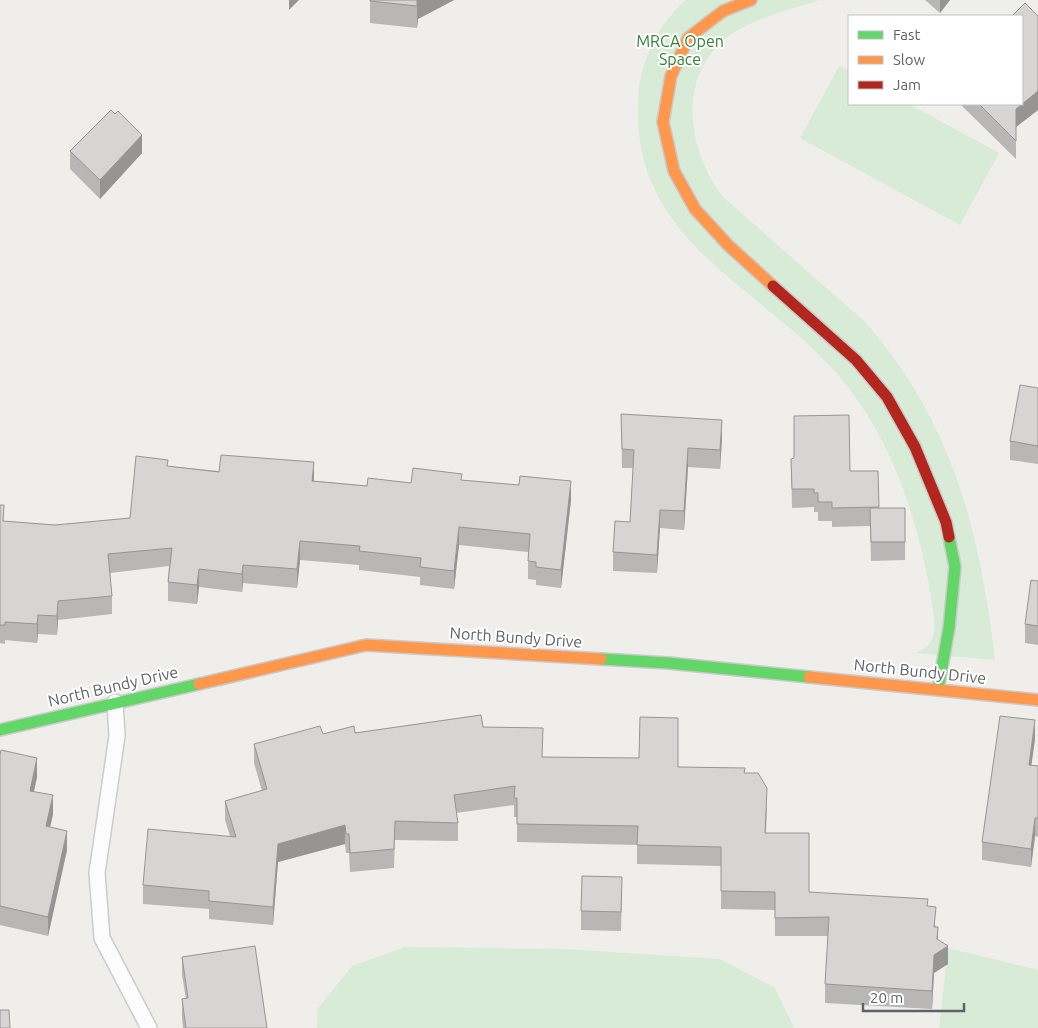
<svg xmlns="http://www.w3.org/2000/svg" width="1038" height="1028" viewBox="0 0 1038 1028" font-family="Ubuntu,sans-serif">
  <rect width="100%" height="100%" fill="#efeeea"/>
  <g fill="#d8ebd6">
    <path d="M686 0H820C793 9 762 16 738 30 675 67 685 147 723 197L865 322C953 422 980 532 995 660L915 653C942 645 934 619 931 597 919 524 894 446 848 387 772 289 632 249 638 103 639 64 656 26 686 0Z"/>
    <path d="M839 66 849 71V104H909L999 153 960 225 800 138Z"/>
    <path d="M405 947 565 949 720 959 775 988 794 1028H317L318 1008 352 966Z"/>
    <path d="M948 948 1038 970V1028H939Z"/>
  </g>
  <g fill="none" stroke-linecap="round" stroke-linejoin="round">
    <defs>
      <path id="lane" d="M115 702 117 736 97 873 102 938 149 1028"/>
      <g id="fast">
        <path d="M601 659 668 663 809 677"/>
        <path d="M938 689 949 628 955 567 949 537"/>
        <path d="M0 730 199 684"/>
      </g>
      <g id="slow">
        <path d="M751 0 723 11 688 38 671 76 663 122 674 171 695 209 728 245 773 286"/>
        <path d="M809 677 1038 700"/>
        <path d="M199 684 366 645 601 659"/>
      </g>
      <path id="jam" d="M773 286 856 360 887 397 915 447 946 522 949 537"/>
    </defs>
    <use href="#lane" stroke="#cbcccc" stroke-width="18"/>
    <use href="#fast" stroke="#cacacb" stroke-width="14"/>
    <use href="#slow" stroke="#cacacb" stroke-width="14"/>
    <use href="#jam" stroke="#cacacb" stroke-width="14"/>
    <use href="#lane" stroke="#fdfcfc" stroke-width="15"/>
    <use href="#fast" stroke="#63d668" stroke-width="11"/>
    <use href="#slow" stroke="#ff974d" stroke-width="11"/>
    <use href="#jam" stroke="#b3261e" stroke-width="11"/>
  </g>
  <g fill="#b8b7b5">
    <path d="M370 0H454L418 19 417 28 370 23Z"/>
    <path d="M925 0H950L940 13Z"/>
    <path d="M1038 16V110L1016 127V159L960 104H1022Z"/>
    <path d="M70 151 142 153 100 199 70 169Z"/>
    <path d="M1038 388V464L1010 460V441Z"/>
    <path d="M621 414 722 438 720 469 688 467 684 530 660 528 657 573 613 571V552L630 522 633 468H622Z"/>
    <path d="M791 459 850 471H878L879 508 905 542V560L871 561 870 526 832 527V521H818V512H814V507L792 508Z"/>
    <path d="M168 466 367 486 462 480 571 500 561 588 536 585V580L528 579V552L459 545 454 589 420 585V577L359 570V565L300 560 297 588 243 583 242 592 199 587 197 604 168 601V582L169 566 110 573 112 596V614L58 620 57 635 38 634 37 643 5 640V644L0 643V505L4 521 55 525 130 518Z"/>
    <path d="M1038 581V645L1025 643V624Z"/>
    <path d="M483 727 543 757 745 773 767 806 766 833 809 892 928 906 936 927 938 939 948 964 934 973 932 1009 825 1003V984L828 936H775V910L721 909V866L637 864V845L517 842V817H514V805L456 813 458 823V841L395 840 394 868 350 872 349 853H346L345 844 278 862 273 925 209 919V909L143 904V885L230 836 225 820V801L262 791 254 763V744L323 734Z"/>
    <path d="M1035 739 1031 765 1038 766V837L1035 836 1031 867 982 860V842Z"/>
    <path d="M0 755 37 777 34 791 53 814 50 827 67 850 48 936 0 925Z"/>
    <path d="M622 896 621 931 581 930V911Z"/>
    <path d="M182 957 267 1028H183L182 1018V999H186L182 975Z"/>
  </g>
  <g fill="#969594">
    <path d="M289 0H299L289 10Z"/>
    <path d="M417 0H454L418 19 417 28Z"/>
    <path d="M940 0H950L940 13Z"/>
    <path d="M1038 91V110L1016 127V159V109Z"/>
    <path d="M142 135V153L100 199V180Z"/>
    <path d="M722 420V438L720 469V450Z"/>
    <path d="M688 448V467L684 530V511Z"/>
    <path d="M314 462V480L312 500V481Z"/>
    <path d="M571 481V500L561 588V570Z"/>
    <path d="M660 510V528L657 573V555Z"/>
    <path d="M459 527V545L454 589V571Z"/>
    <path d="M300 541V560L297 588V569Z"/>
    <path d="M243 565V583L242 592V574Z"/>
    <path d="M199 569V587L197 604V585Z"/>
    <path d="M58 601V620L57 635V616Z"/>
    <path d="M38 615V634L37 643V624Z"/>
    <path d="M1035 720V739L1029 783V765Z"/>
    <path d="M37 758V777L30 809V791Z"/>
    <path d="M53 795V814L46 845V826Z"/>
    <path d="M1035 818V836L1031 867V849Z"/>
    <path d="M345 825V844L278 862 273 925V907L278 844Z"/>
    <path d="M67 831V850L48 936V917Z"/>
    <path d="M938 927V946H948V964L934 973 932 1009V991L934 955 937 939Z"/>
  </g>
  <g fill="#d6d5d3" stroke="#969594">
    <path d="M370 0H417V6L370 1Z"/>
    <path d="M1025 3 1038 16V91L1016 109V141L979 104H1022V16H1012Z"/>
    <path d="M111 110 115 114 118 111 142 135 100 180 70 151Z"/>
    <path d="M1020 385 1038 388V446L1010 441Z"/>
    <path d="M621 414 722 420 720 450 688 448 684 511 660 510 657 555 613 552 615 521 630 522 634 450 622 449Z"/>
    <path d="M849 415 850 471H878L879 507 832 508V502H818V493H814V489H792L791 459 794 458V416Z"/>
    <path d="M221 455 314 462 312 481 367 486 368 478 411 483 413 468 462 474 461 480 519 485 520 476 571 481 561 570 536 567V562L528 561 530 534 459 527 454 571 420 567 421 558 359 551 360 546 300 541 297 569 243 565 242 574 199 569 197 585 168 582 172 548 108 554 112 596 58 601 57 616 38 615 37 624 5 622V625H0V505H4L3 521 55 525 130 518 136 456 168 460 167 466 219 472Z"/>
    <path d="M870 508H905V542H871Z"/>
    <path d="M1031 580 1038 581V626L1025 624Z"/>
    <path d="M481 715 483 727 543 728 542 757 639 758 640 717 678 718V767L745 768 744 773H758L767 788 765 833H809V892L928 899 927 906 936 907 934 927H938L937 939 948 946 934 955 932 991 825 984 829 917 775 918V892L721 891V847L637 845 638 826 517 824V798H514L515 786 454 795 458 823 395 821 394 849 350 853 349 834H346L345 825 278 844 273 907 209 901V891L143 885 148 829 236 837 225 801 267 789 254 744 320 726 323 734 354 726 355 733Z"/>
    <path d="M1000 716 1035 720 1029 765 1038 766V818H1035L1031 849 982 842Z"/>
    <path d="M1 750 37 758 30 791 53 795 46 826 67 831 48 917 0 906V755Z"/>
    <path d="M582 876 622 877 621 912 581 911Z"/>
    <path d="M255 946 267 1028H186L182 999 188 998 182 957Z"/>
    <path d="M0 1010H9L10 1028H0Z"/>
  </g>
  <g text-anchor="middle" stroke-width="4" stroke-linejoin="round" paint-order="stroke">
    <g font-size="16" fill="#348238" stroke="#fff">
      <text x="680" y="47">MRCA Open<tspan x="680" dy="18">Space</tspan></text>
    </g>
    <g font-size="16" fill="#5f6368" stroke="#fff">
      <text transform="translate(516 637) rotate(4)" y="6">North Bundy Drive</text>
      <text transform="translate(920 671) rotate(6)" y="6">North Bundy Drive</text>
      <text transform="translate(113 686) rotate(-13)" y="6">North Bundy Drive</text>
    </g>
  </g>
  <rect x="848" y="15" width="175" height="90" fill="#ffffff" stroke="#bfc1c3"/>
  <rect x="858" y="31" width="25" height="8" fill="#63d668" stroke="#bfc1c3"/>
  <text x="893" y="40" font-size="15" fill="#5f6368">Fast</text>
  <rect x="858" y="56" width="25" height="8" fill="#ff974d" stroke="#bfc1c3"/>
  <text x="893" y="65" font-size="15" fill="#5f6368">Slow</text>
  <rect x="858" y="81" width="25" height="8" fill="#b3261e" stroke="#bfc1c3"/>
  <text x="893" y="90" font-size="15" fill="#5f6368">Jam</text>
  <path d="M863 1003v8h101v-8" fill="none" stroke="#5f6368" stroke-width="2.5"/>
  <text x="870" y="1003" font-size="15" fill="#5f6368" stroke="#ffffff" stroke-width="4" paint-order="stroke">20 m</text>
</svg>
